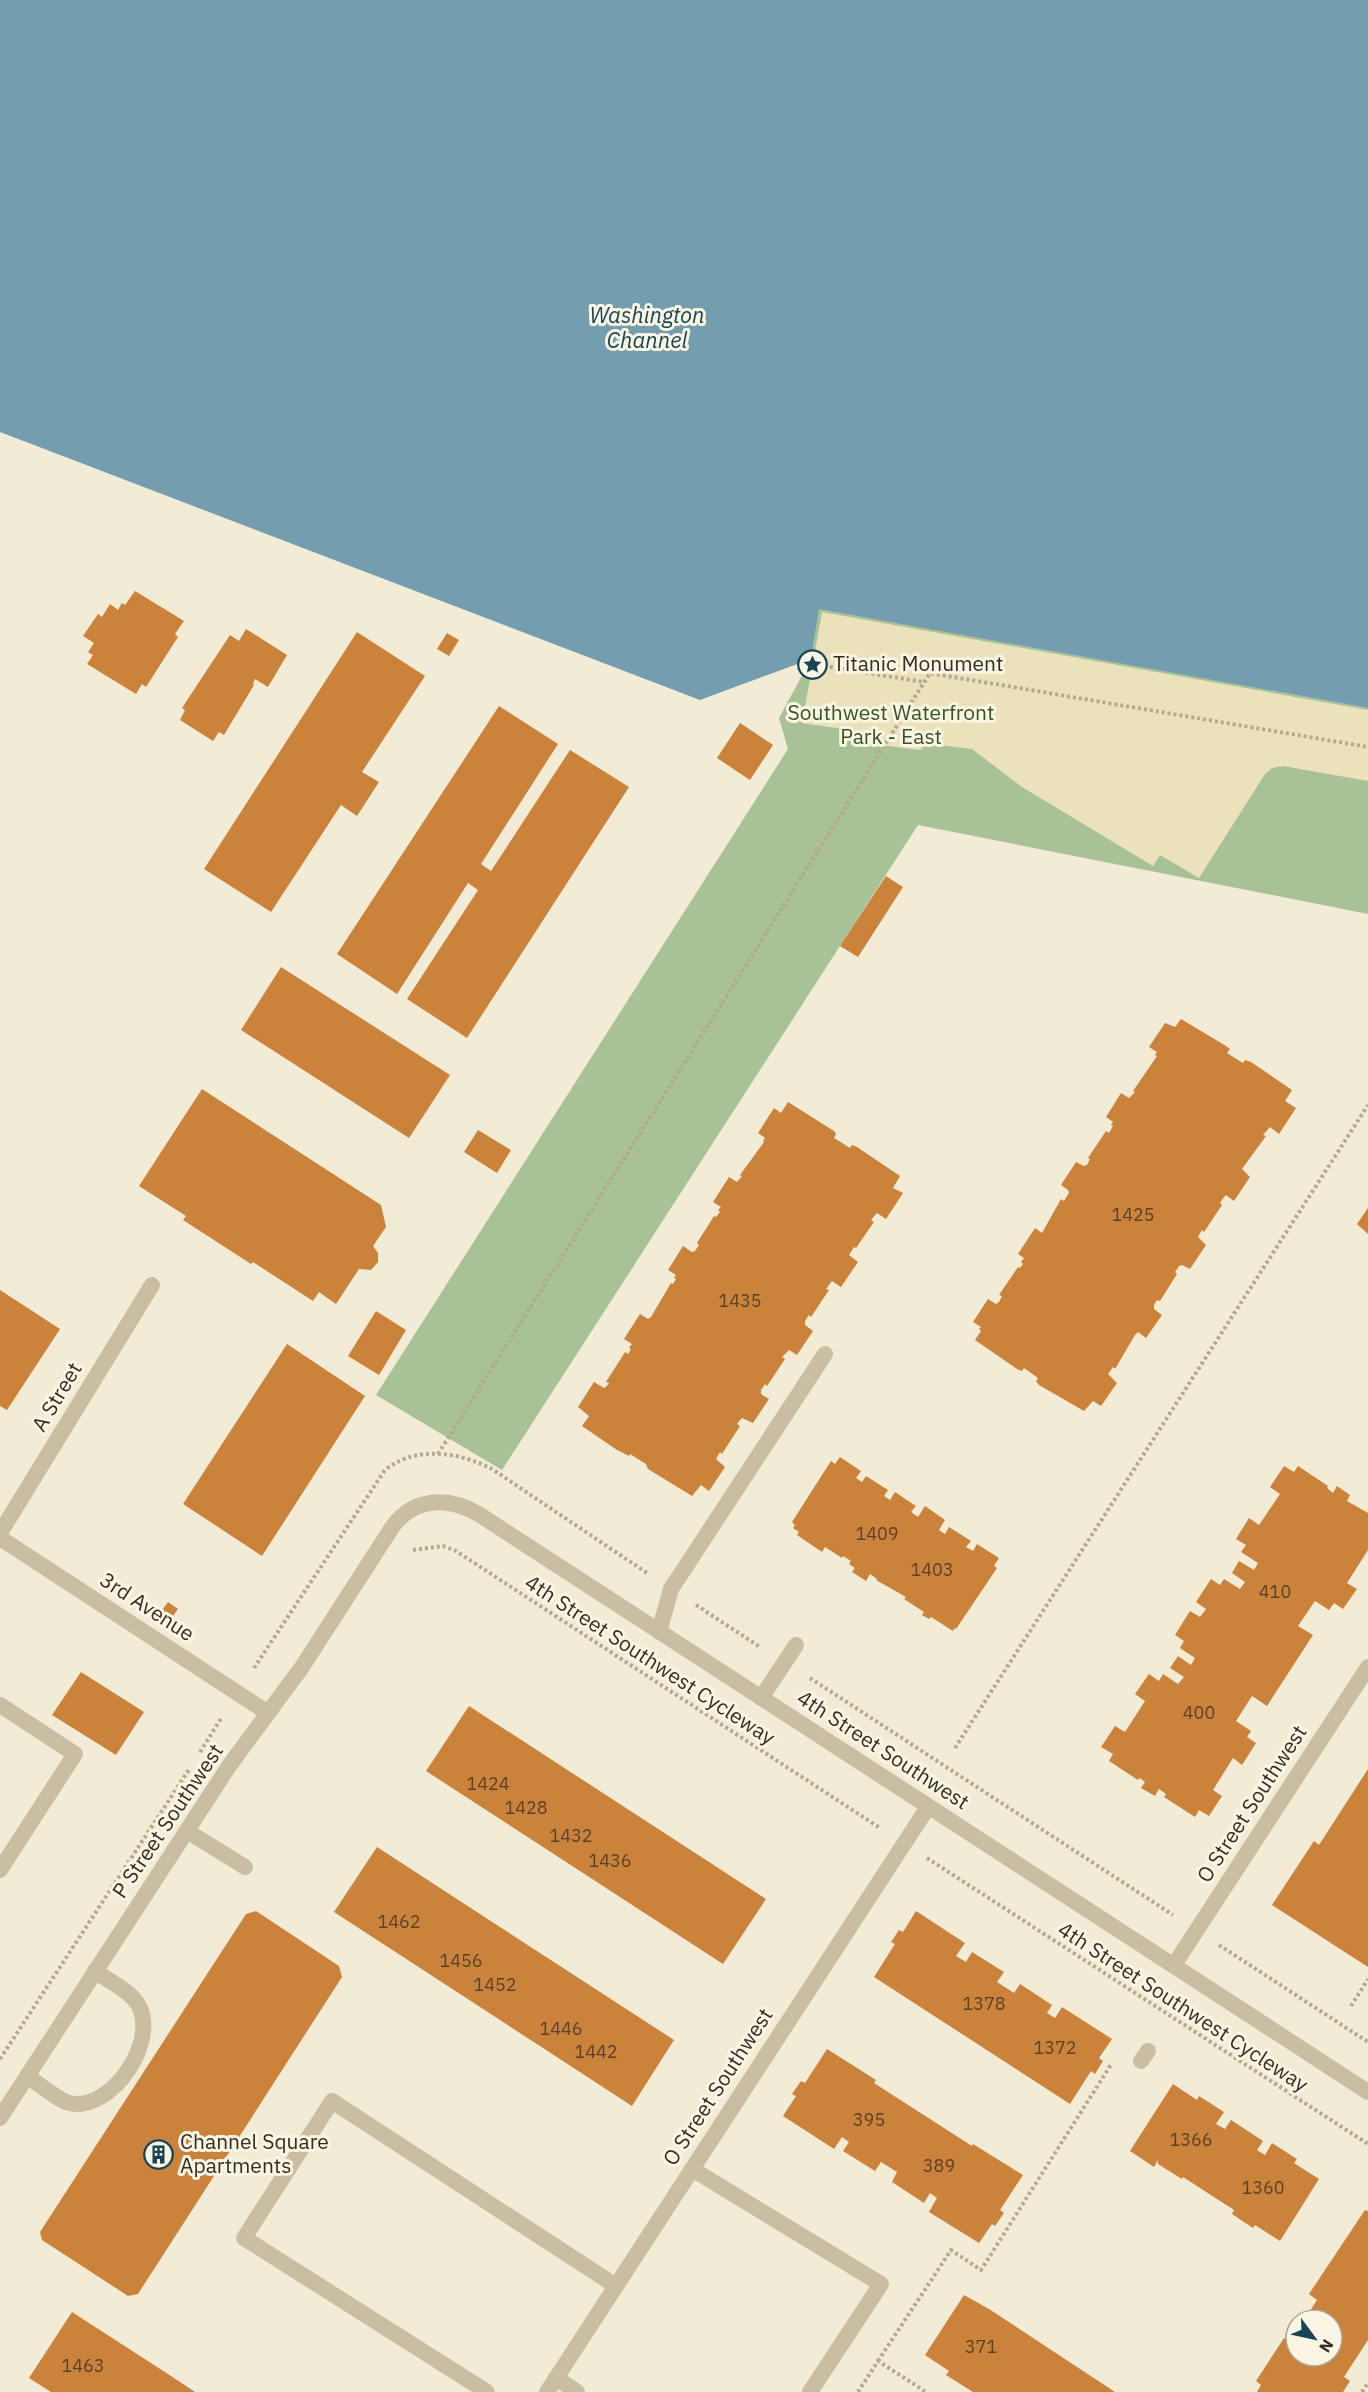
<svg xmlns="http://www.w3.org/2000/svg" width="1368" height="2392" viewBox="0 0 1368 2392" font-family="'IBM Plex Sans',sans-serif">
  <rect width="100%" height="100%" fill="#f2ecd6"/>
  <path fill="#a8c196" d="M819 608 1368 708V914L918 825 502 1470 376 1395 788 749 779 718 811 659Z"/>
  <path fill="#ebe2bc" d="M822 612 1368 710V781L1283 766 1272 768 1265 774 1199 878 1160 855 1153 866 1022 787 972 749 930 744 923 746 921 750 872 744 871 738 863 732 802 723Z"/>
  <path fill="#749eb0" d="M0 0H1368V708L819 609 811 659 700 700 0 432Z"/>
  <g fill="#cb823b">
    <path d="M135 591 184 621 175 634 178 637 146 687 142 684 136 694 87 664 93 655 88 652 94 643 83 636 98 614 102 617 110 604 118 610 122 603 125 605Z"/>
    <path d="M246 629 287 655 268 687 255 679 253 684 254 685 224 735 219 732 213 741 180 720 185 710 182 708 230 635 239 641Z"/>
    <path d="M357 632 425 676 362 772 379 782 357 816 341 805 271 912 204 869Z"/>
    <path d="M447 633 459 640 449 656 437 649Z"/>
    <path d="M499 706 558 744 481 864 491 871 570 750 629 787 467 1038 407 999 478 890 468 883 397 994 337 954Z"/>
    <path d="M740 723 773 745 750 780 717 758Z"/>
    <path d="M886 876 903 887 858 957 840 946Z"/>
    <path d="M281 967 450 1075 409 1138 241 1030Z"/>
    <path d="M1181 1019 1226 1046 1230 1049 1227 1053 1243 1063 1245 1060 1251 1062 1292 1090 1285 1101 1296 1108 1279 1134 1270 1127 1263 1135 1266 1136 1242 1169 1250 1177 1234 1201 1226 1195 1224 1197 1220 1203 1222 1205 1204 1232 1202 1230 1198 1237 1206 1245 1190 1269 1182 1265 1179 1266 1175 1272 1177 1274 1160 1301 1157 1300 1154 1305V1309L1162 1315 1146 1338 1138 1332 1135 1335 1115 1369 1113 1367 1108 1374 1117 1383 1101 1406 1093 1401 1084 1411 1039 1385 1036 1381 1038 1378 1024 1368 1022 1371 1017 1369 975 1340 981 1331 979 1329 981 1327 973 1322 988 1299 996 1304 999 1302 1002 1296 999 1295 1018 1267 1020 1268 1023 1264 1021 1262 1024 1258 1018 1254 1035 1228 1042 1233 1061 1199 1064 1201 1069 1193 1068 1190 1061 1185 1076 1162 1084 1166 1087 1165 1090 1159 1088 1158 1106 1131 1109 1133 1113 1126 1111 1125 1113 1122 1106 1117 1121 1093 1129 1098 1135 1092 1133 1091 1157 1056 1155 1055 1157 1052 1149 1047 1165 1023 1175 1027Z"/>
    <path d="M202 1089 381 1205 386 1227 373 1246 378 1253V1262L371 1270 359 1269 336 1304 319 1292 313 1301 253 1262 251 1264 183 1220 186 1216 139 1186Z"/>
    <path d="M788 1102 834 1131 836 1134 834 1138 850 1148 852 1145 857 1147 900 1176 893 1188 903 1193 886 1219 877 1213 871 1220 874 1222 856 1248 854 1247 849 1255 858 1262 841 1287 832 1281 826 1289 829 1290 811 1317 809 1315 805 1321V1325L813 1331 797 1355 789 1350 782 1357 785 1359 767 1386 765 1384 761 1390V1394L769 1399 753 1423 742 1418 737 1424 740 1426 722 1454 720 1452 716 1459 725 1467 709 1491 701 1485 692 1496 648 1469 646 1464 630 1454 629 1456 617 1450 582 1426 589 1416 578 1407 594 1382 604 1388 606 1387 609 1383 606 1382 625 1352 628 1354 631 1349 629 1348 632 1344 624 1339 640 1314 648 1319 651 1317 671 1283 673 1284 676 1279 674 1278 676 1275 668 1270 683 1246 692 1252 695 1251 699 1245 697 1243 714 1216 716 1217 720 1212 718 1210 721 1207 713 1202 729 1177 737 1182 742 1176 740 1175 764 1142 763 1141 765 1138 758 1133 774 1108 781 1113Z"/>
    <path d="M478 1130 511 1150 497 1173 464 1152Z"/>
    <path d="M1368 1208V1234L1357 1224Z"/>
    <path d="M0 1290 60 1329 7 1410 0 1406Z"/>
    <path d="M376 1311 406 1330 379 1375 348 1356Z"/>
    <path d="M287 1344 365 1396 262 1556 183 1504Z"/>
    <path d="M840 1457 861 1471 856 1478 862 1482 866 1476 888 1490 884 1496 890 1500 895 1492 916 1506 911 1512 918 1517 925 1506 945 1520 939 1530 945 1534 949 1527 971 1541 966 1547 973 1551 977 1544 999 1558 994 1566 997 1568 956 1629 955 1628 953 1631 931 1617 929 1619 922 1615 924 1612 904 1599 906 1597 876 1580 877 1579 870 1574 866 1581 852 1572 855 1568 849 1564 851 1561 843 1556 842 1558 825 1547 822 1552 797 1535 799 1532 793 1528 795 1525 792 1522 831 1461 835 1464Z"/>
    <path d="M1284 1466 1294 1472 1298 1466 1328 1486 1327 1488 1333 1493 1337 1486 1350 1495 1347 1501 1368 1513V1550L1347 1583 1357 1589 1343 1609 1334 1603 1329 1610 1315 1601 1298 1626 1313 1635 1267 1706 1252 1696 1236 1721 1251 1731 1247 1737 1256 1743 1242 1765 1233 1758 1213 1790 1222 1796 1209 1816 1199 1810 1195 1817 1164 1797 1166 1794 1159 1789 1155 1796 1141 1788 1145 1782 1140 1778 1138 1780 1109 1761 1113 1754 1101 1747 1115 1726 1125 1732 1145 1701 1135 1694 1149 1674 1159 1681 1163 1674 1178 1684 1184 1677 1170 1668 1178 1656 1191 1665 1195 1658 1180 1648 1184 1641 1175 1635 1190 1611 1200 1617 1206 1609 1196 1602 1211 1579 1220 1585 1224 1579 1240 1589 1245 1582 1232 1573 1239 1561 1254 1570 1258 1563 1241 1552 1246 1545 1236 1539 1249 1518 1259 1525 1280 1494 1270 1487Z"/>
    <path d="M168 1602 178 1609 170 1620 160 1613Z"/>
    <path d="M81 1672 144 1712 116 1755 52 1715Z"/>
    <path d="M469 1706 766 1899 723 1964 426 1771Z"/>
    <path d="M1368 1769V1967L1272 1905 1314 1841 1319 1845Z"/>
    <path d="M377 1847 674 2040 632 2106 334 1912Z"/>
    <path d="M256 1911 339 1966 342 1977 138 2294 128 2296 42 2240 40 2232 246 1914Z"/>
    <path d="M916 1911 965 1943 956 1956 966 1962 972 1952 1004 1972 997 1982 1014 1993 1020 1984 1052 2005 1047 2013 1055 2018 1062 2007 1112 2039 1099 2058 1103 2061 1095 2074 1091 2071 1070 2104 874 1977 895 1944 891 1942 899 1930 903 1932Z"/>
    <path d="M827 2049 876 2080 874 2083 972 2146 973 2144 1023 2175 1000 2210 1004 2213 995 2226 992 2224 979 2243 929 2212 937 2198 930 2193 924 2203 892 2182 897 2172 881 2162 875 2171 843 2151 849 2142 842 2137 834 2149 783 2116 796 2096 792 2094 801 2081 805 2083Z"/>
    <path d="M1173 2084 1197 2100 1199 2096 1224 2112 1216 2124 1225 2129 1231 2120 1263 2141 1257 2150 1265 2155 1272 2143 1297 2159 1294 2163 1319 2179 1280 2241 1255 2225 1253 2228 1232 2214 1234 2210 1183 2177 1182 2179 1158 2164V2160L1154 2167 1130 2151Z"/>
    <path d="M1365 2210 1368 2211V2340L1344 2377 1350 2381 1343 2392H1257L1261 2385 1256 2381 1284 2338 1290 2342 1296 2332V2356H1332V2320H1304L1317 2300 1309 2294Z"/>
    <path d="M964 2295 989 2309 1115 2392H973L946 2375 949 2371 925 2355Z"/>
    <path d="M72 2312 171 2376 195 2392H51L29 2378Z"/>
  </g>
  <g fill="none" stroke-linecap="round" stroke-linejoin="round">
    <g stroke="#b5a88c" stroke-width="4" stroke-dasharray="3 3" stroke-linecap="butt">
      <path d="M812 664 924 682"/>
      <path d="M438 1454 930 673 1368 747"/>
      <path d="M413 1550 443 1546 456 1551 880 1828"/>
      <path d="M696 1605 760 1647"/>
      <path d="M254 1668 385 1470C416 1445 459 1452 492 1469L647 1573"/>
      <path d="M810 1678 1173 1915"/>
      <path d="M955 1748 1368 1105"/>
      <path d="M200 1752 222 1717"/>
      <path d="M927 1858 1368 2144"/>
      <path d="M1219 1945 1368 2042"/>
      <path d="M1351 2006 1368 1979"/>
      <path d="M0 2059 190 1768"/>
      <path d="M878 2361 951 2250 981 2270 1112 2063"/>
      <path d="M858 2392 878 2361 926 2392"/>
      <path d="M1362 2392 1368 2383"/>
    </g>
    <g stroke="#cabea2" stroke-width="16">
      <path d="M0 1533 152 1285"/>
      <path d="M659 1632 671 1589 825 1354"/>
      <path d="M761 1698 796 1645"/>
      <path d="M0 1705 75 1754 0 1870"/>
      <path d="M187 1831 245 1867"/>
      <path d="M1141 2061 1148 2051"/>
      <path d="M27 2076C39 2084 53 2096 66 2102 110 2118 167 2033 133 1998 123 1987 107 1980 95 1971"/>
      <path d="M692 2169 881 2284 810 2392"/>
      <path d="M556 2378 577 2392"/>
      <path d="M487 2392 244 2238 332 2101 616 2286"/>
    </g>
    <g stroke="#cabea2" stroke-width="16">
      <path d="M0 1538 268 1713"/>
      <path d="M1174 1965 1368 1667"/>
      <path d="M547 2392 928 1807"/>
    </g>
    <path stroke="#cabea2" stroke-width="16" d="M0 2118 229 1766 302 1667 393 1526C416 1496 450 1497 480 1515L1368 2092"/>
  </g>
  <defs>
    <symbol id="sight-ring" viewBox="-11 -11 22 22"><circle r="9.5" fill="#f9f5e2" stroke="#194357" stroke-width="1.5"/><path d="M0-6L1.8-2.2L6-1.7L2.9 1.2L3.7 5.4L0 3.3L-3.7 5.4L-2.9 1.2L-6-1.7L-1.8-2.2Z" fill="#194357"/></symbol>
    <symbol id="building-ring" viewBox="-11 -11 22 22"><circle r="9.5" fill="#f9f5e2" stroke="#194357" stroke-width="1.5"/><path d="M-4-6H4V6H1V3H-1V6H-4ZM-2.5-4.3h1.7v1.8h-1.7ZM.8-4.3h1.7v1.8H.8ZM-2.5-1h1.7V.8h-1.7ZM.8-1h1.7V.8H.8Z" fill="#194357"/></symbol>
  </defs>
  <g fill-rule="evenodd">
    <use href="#sight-ring" x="796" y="648" width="33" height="33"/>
    <use href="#building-ring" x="142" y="2138" width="33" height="33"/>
  </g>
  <g text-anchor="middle" stroke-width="6" stroke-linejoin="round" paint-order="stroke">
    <g font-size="18" fill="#5a422a">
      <text x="1133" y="1221">1425</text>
      <text x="740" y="1307">1435</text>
      <text x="877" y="1540">1409</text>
      <text x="932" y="1576">1403</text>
      <text x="1275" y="1598">410</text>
      <text x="1199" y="1719">400</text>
      <text x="488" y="1790">1424</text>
      <text x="526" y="1814">1428</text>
      <text x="571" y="1842">1432</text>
      <text x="610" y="1867">1436</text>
      <text x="399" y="1928">1462</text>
      <text x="461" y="1967">1456</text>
      <text x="495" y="1991">1452</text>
      <text x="984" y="2010">1378</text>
      <text x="561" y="2035">1446</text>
      <text x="1055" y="2054">1372</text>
      <text x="596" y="2058">1442</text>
      <text x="869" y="2126">395</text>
      <text x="1191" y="2146">1366</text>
      <text x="939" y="2172">389</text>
      <text x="1263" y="2194">1360</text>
      <text x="981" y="2353">371</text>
      <text x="83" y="2372">1463</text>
    </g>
    <g font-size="21" fill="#342d25" stroke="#f9f5e2" text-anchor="start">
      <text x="833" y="671">Titanic Monument</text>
      <text x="180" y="2149">Channel Square<tspan x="180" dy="24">Apartments</tspan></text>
    </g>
    <g font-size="21" fill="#385328" stroke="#f9f5e2">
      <text x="891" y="720">Southwest Waterfront<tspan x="891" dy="24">Park - East</tspan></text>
    </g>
    <g font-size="21" fill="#342d25" stroke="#f9f5e2">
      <text transform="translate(57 1397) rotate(-59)" y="7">A Street</text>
      <text transform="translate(147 1607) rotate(33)" y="7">3rd Avenue</text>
      <text transform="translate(650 1660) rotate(33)" y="7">4th Street Southwest Cycleway</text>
      <text transform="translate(883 1750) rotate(33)" y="7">4th Street Southwest</text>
      <text transform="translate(1252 1804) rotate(-57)" y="7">O Street Southwest</text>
      <text transform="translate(168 1821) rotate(-56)" y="7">P Street Southwest</text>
      <text transform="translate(1183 2007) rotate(33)" y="7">4th Street Southwest Cycleway</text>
      <text transform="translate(718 2087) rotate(-57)" y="7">O Street Southwest</text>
    </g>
    <g font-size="22" font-style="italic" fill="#194357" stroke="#f9f5e2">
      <text x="647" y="323">Washington<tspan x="647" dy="25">Channel</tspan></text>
    </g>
  </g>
  <g transform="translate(1314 2338) rotate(123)"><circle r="28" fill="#f9f5e2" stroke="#aaa596" stroke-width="1.5"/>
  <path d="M0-4.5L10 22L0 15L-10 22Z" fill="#194357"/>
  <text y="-9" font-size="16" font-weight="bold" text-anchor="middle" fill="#342d25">N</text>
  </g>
</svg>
